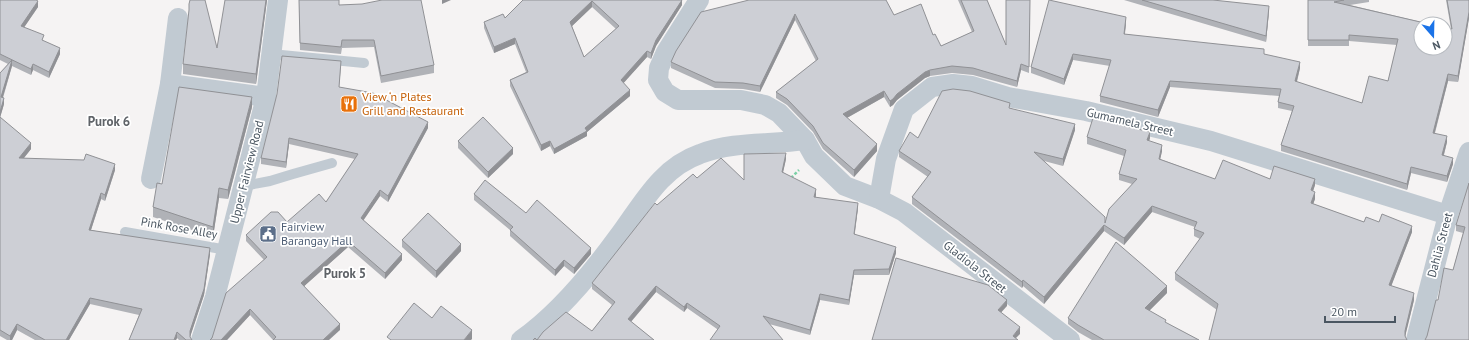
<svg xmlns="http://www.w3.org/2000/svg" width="1469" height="340" viewBox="0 0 1469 340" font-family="'PT Sans',sans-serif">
  <rect width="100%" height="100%" fill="#f5f3f3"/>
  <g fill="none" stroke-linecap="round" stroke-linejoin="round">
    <path stroke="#7ad0a6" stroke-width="2.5" stroke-dasharray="3 2" stroke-linecap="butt" d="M791 178 799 170"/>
    <g stroke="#c1cad2" stroke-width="10">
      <path d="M271 54 364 63"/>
      <path d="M243 186 270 181 293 174 332 163"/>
      <path d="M125 232 227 250"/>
    </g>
    <g stroke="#c1cad2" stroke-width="20">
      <path d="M699 0 666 52 659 68 658 80 665 92 678 100H741L765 105 779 113 805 140 814 156 845 186 879 199 904 212 1070 340"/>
      <path d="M170 84 266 97"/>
      <path d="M151 179 170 84 178 18"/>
      <path d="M879 199 886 159 904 109 932 87 953 84 972 86 1008 97 1086 111 1211 141 1448 215"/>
      <path d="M201 340 215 297 266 97 278 0"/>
      <path d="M521 340C558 314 591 274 618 237 642 205 660 168 700 154 734 141 769 145 805 140"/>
      <path d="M1416 340 1448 215 1469 152"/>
    </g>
  </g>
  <g fill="#b0b2b7" fill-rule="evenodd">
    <path d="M0 0 38 7 24 27 44 41 60 54 49 78 33 70 31 75 12 66 3 98 4 104 0 117 31 149 24 158 115 170 105 201 101 199 91 230 210 254 204 295 190 337 192 340H179L177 338 176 340H129L139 315 90 304 69 340H35L17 330 12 340H7L0 336V73L8 64 0 60Z"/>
    <path d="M267 0 256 84 183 74V64L189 15V4L217 48Z"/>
    <path d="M299 0 339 5 434 65V73L381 83 374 47 342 48 341 54 300 50Z"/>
    <path d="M523 0H682V5L656 46 651 59 647 57 623 83 630 96 587 132V136L554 154 550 146 541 151 510 86V80L526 72 515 44 494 53 484 28V22L505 18ZM592 7 616 29 584 57 572 26Z"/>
    <path d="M958 0H987L1006 45 1030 0 1029 73 1021 70 1017 87 973 75 952 73 930 76 925 78 897 100 893 105 890 107 884 97 847 118 877 151 854 177 823 149 813 132 787 105 776 98V92L816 61 795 20 760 92 743 89 715 88 671 68V62L701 12 894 15 933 35 941 46 972 32Z"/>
    <path d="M1124 0H1213L1269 11 1266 42Z"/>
    <path d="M1308 0H1369V2L1350 5 1451 29 1446 0H1469V18L1458 82 1448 81 1435 133 1447 142 1444 155 1453 164 1447 182 1411 173 1407 190 1281 151V145L1292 111 1278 108V102L1279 96 1170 87 1158 117 1100 102V96L1110 66 1073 60 1064 85 1031 73V67L1126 23 1125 34 1264 54 1300 68 1297 82 1362 103 1388 81 1397 45 1349 41V46H1308Z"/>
    <path d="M341 67 339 87 428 128 388 202 380 196 363 220 402 260 385 279 348 247 304 286 340 330 273 340 250 315 227 340H210L264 260 246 241V235L287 222 326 202 355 159 289 144 286 168 261 164V158Z"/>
    <path d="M252 107 228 199 219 198 213 237 153 217V207L162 184Z"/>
    <path d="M1010 108 1075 130 1063 166 1044 161 1105 223 1132 184 1119 180V174L1124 156 1087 144V137L1150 138 1149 141 1162 151 1160 159 1215 179H1270L1315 185 1313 191 1315 199 1313 204 1364 222H1379L1412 232 1391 286 1414 300 1405 336 1217 310 1175 280V273L1200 239 1194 236V229L1195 227 1152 212 1124 245 1104 231 1044 304 1023 286 1022 288 912 204V197L928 177 899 157V151L918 138Z"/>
    <path d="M458 141 513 154 488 178 458 148Z"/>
    <path d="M786 159 783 172 816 195V197L858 208 854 234 896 253 889 275H854L849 305 820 300 810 335 769 324 717 329 687 308 684 312 656 292 631 322 654 340H537L592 331 612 305 592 289V283L657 205 697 178 744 180Z"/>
    <path d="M1469 183V340L1427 336 1438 300 1453 270 1463 233 1456 231V225Z"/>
    <path d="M474 194 526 213 591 254 574 274 564 266 555 276 510 236V230L474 200Z"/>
    <path d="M402 240 461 251 436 278 402 247Z"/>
    <path d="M1167 293 1149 311 1166 323 1199 340H1092L1078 332 1068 324V318Z"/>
  </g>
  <g fill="#909195">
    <path d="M266 0H267L256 84V74Z"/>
    <path d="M442 0H451L442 4Z"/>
    <path d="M682 0V5L656 46 651 59V53L656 40Z"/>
    <path d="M38 1V7L21 32V26Z"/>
    <path d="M592 1V7L570 28V22Z"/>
    <path d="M1269 6V11L1266 42V36Z"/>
    <path d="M1469 12V18L1458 82V76Z"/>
    <path d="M795 14V20L760 92V86Z"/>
    <path d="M1126 17V23L1124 40V34Z"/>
    <path d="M515 38V44L494 53V47Z"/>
    <path d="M60 48V54L49 78V72Z"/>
    <path d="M647 51V57L621 86V80Z"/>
    <path d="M1073 54V60L1064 85V79Z"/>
    <path d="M12 60V66L1 103V97Z"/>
    <path d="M1300 62V68L1295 88V81Z"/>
    <path d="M33 64V70L31 75V69Z"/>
    <path d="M1021 64V70L1017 87V81Z"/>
    <path d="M930 70V76L925 78 897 100 893 105 890 107V101L897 94 925 72Z"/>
    <path d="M1448 74V81L1433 139V133Z"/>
    <path d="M1170 81V87L1158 117V110Z"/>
    <path d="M630 90V96L587 132V136L554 154V149L585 128Z"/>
    <path d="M884 91V97L843 120V114Z"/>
    <path d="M252 97V107L228 199V190Z"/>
    <path d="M4 98V104L0 118V112Z"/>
    <path d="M428 122V128L388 202V196Z"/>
    <path d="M1075 124V130L1063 166V159Z"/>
    <path d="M1150 132V138L1147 147V140Z"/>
    <path d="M1447 136V142L1442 161V155Z"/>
    <path d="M289 138V144L286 168V162Z"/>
    <path d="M550 141V146L541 151V145Z"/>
    <path d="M31 143V149L19 164V158Z"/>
    <path d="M877 144V151L854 177V170Z"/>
    <path d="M1162 145V151L1159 165V159Z"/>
    <path d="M513 148V154L488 178V172Z"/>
    <path d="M786 153V159L782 177V172Z"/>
    <path d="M1453 158V164L1447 182V176Z"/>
    <path d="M115 164V170L105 201V195Z"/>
    <path d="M1411 167V173L1407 190V184Z"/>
    <path d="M1315 179V185L1311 197V190Z"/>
    <path d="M219 188V198L213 237V227Z"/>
    <path d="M816 189V195L814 203V197Z"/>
    <path d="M380 190V196L361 224V218Z"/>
    <path d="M1315 192V199L1311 210V203Z"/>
    <path d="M101 193V199L89 236V230Z"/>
    <path d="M858 203V208L854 240V234Z"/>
    <path d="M1152 206V212L1124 245V238Z"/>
    <path d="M1104 225V231L1044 304V297Z"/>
    <path d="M1412 226V232L1389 292V285Z"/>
    <path d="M348 241V247L301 289V283Z"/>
    <path d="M461 244V251L436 278V271Z"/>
    <path d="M896 247V253L889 275V269Z"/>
    <path d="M210 248V254L204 295 190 337V331Z"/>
    <path d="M591 248V254L574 274V268Z"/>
    <path d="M402 254V260L385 279V273Z"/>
    <path d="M564 260V266L555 276V270Z"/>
    <path d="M854 270V275L849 305V300Z"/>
    <path d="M1023 280V286L1022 288V282Z"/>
    <path d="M656 286V292L628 325V319Z"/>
    <path d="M1167 286V293L1145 315V308Z"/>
    <path d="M1414 293V300L1405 337V331Z"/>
    <path d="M820 294V300L810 335V330Z"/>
    <path d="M90 298V304L69 340H66Z"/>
    <path d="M1007 300V306L998 316V310Z"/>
    <path d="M687 303V308L684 312V307Z"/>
    <path d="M250 309V315L227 340H221Z"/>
    <path d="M17 324V330L12 340H10V336Z"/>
    <path d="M340 324V330L329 340H323Z"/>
    <path d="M1020 327V334L1014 340 1013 336Z"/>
    <path d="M472 330V339L471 340H464Z"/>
    <path d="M177 332V338L176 340H174Z"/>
  </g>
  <g fill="#cdcfd5" stroke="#909195" fill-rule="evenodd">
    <path d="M0 0H36L38 1 21 26 44 35 42 40 60 48 49 72 33 64 31 69 0 54Z"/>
    <path d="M190 0H205L217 48 225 0H266L256 74 183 64 189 10V4Z"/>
    <path d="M299 0H339V5L362 4 382 0H421L434 65 381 76 374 40H342L341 47 300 43Z"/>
    <path d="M523 0H682L656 40 651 53 647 51 621 80 630 90 585 128 587 131 554 149 550 141 541 145 510 80 528 72 515 38 494 47 484 22 503 14 505 18ZM592 1 619 26 584 57 570 22Z"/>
    <path d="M749 0H886L894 15 921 4 933 35 935 34 941 46 974 31 961 0H987L1006 45V0H1030L1029 67 1021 64 1017 81 973 68 952 66 930 70 925 72 897 94 893 99 890 101 884 91 843 114 877 144 854 170 823 143 813 126 787 99 776 92 818 59 795 14 760 86 743 83 715 82 671 62 676 51 701 12Z"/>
    <path d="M1049 0 1126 17 1124 34 1264 49V54L1300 62 1295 81 1362 103 1369 76 1388 81 1398 39 1349 35V40H1308V0H1344L1334 2 1429 24H1421V48H1445V28L1452 29 1447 0H1469V12L1458 76 1448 74 1433 133 1447 136 1442 155 1453 158 1447 176 1411 167 1407 184 1281 145 1294 106 1278 102 1281 89 1170 81 1158 110 1100 96 1111 60 1073 54 1064 79 1031 67Z"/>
    <path d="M1142 0H1213L1269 6 1266 36Z"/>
    <path d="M282 56 341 61 339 87 373 93 428 122 388 196 380 190 361 218 402 254 385 273 348 241 301 283 340 324 323 340H273L276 337 250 309 221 340H210L212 338 226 293 267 257 246 235 271 212H278L287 222 319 194 326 202 358 154 289 138 286 162 261 158 277 94Z"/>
    <path d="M12 60 1 97 4 98 0 112V73Z"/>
    <path d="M179 87 252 97 228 190 219 188 213 227 153 207 157 183 162 184Z"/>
    <path d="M953 89 970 91 1010 103 1009 108 1075 124 1063 159 1034 152 1105 217V223L1109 209 1137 179 1119 174 1126 150 1087 137 1093 118 1150 132 1147 140 1162 145 1159 159 1215 179 1223 160 1270 179 1274 166 1315 179 1311 190 1315 192 1311 203 1364 222 1366 217 1379 222 1382 214 1412 226 1389 285 1414 293 1405 331V336L1407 340H1209L1218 304 1175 273 1204 233 1194 229 1197 222 1152 206 1124 238 1104 225 1044 297 1023 280 1022 282 912 197 931 172 899 151 910 132 918 138 942 91Z"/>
    <path d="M0 117 31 143 19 158 84 160 86 154 115 164 105 195 101 193 89 230 210 248 204 289 190 331V337L192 340H186L177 332 174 340H129L142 309 90 298 66 340H45L17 324 10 336 0 330Z"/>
    <path d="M483 117 513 148 488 172 458 141Z"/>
    <path d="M786 153 782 172 816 189 814 197 858 203 854 234 896 247 889 269 854 270 849 300 820 294 810 330 763 316 783 340H710L720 326 687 303 684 307 656 286 628 319 654 340H533L535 338 537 340 543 332 566 312 592 331 615 302 592 283 655 203 657 205 693 174 697 178 721 158 744 180V154Z"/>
    <path d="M485 180 526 213 537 200 591 248 574 268 564 260 555 270 510 230 513 227 474 194Z"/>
    <path d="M1469 183V340H1425L1427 336 1436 300H1438L1444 268 1453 270 1465 227 1456 225Z"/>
    <path d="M428 213 461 244 436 271 402 240Z"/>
    <path d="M1116 242 1167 286 1145 308 1166 320 1165 322 1199 340H1104L1078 325 1068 318Z"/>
    <path d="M896 258 988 285 1007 300 998 310 1020 327 1013 336 1018 340H872Z"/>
    <path d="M414 303 432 318 441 306 472 330 464 340H391L387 337Z"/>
  </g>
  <defs>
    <symbol id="restaurant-square" viewBox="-11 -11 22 22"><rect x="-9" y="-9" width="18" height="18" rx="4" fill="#e8710a" stroke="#fff"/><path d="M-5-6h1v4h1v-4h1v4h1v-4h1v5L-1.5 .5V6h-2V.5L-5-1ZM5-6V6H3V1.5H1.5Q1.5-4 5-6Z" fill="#fff"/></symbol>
    <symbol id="civic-square" viewBox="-11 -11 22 22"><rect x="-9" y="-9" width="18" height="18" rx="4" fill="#5c6f8a" stroke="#fff"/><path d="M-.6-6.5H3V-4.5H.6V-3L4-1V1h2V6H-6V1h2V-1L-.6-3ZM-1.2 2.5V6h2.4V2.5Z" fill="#fff"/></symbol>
  </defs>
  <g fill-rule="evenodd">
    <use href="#restaurant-square" x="339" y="94" width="20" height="20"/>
    <use href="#civic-square" x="258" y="224" width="20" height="20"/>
  </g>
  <g text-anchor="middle" stroke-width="3.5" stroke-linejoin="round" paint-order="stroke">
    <g font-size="12" fill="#c56008" stroke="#fff" text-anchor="start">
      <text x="362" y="101">View ‘n Plates<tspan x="362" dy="14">Grill and Restaurant</tspan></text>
    </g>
    <g font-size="12" fill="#4a5661" stroke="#fff">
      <text transform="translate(1130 122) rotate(13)" y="4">Gumamela Street</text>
      <text transform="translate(247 172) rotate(-76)" y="4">Upper Fairview Road</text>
      <text transform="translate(179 228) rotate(10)" y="4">Pink Rose Alley</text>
      <text transform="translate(1440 245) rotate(-75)" y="4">Dahlia Street</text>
      <text transform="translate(975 267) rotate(38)" y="4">Gladiola Street</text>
    </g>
    <g font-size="12" fill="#4e5e75" stroke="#fff" text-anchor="start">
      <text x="281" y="231">Fairview<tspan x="281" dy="14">Barangay Hall</tspan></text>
    </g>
    <g font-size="13" font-weight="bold" fill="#5f6368" stroke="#fff">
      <text x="109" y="126">Purok 6</text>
      <text x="345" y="278">Purok 5</text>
    </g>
  </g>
  <g transform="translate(1433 36) rotate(160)"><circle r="19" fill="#ffffff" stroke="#b7bbc0"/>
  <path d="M0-3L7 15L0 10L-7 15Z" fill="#1a73e8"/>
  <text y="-6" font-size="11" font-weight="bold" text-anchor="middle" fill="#4a5661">N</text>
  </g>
  <path d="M1325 316v6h70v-6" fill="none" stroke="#4a5661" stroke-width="2"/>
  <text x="1331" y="316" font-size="12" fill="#4a5661" stroke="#ffffff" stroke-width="3" paint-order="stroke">20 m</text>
</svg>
